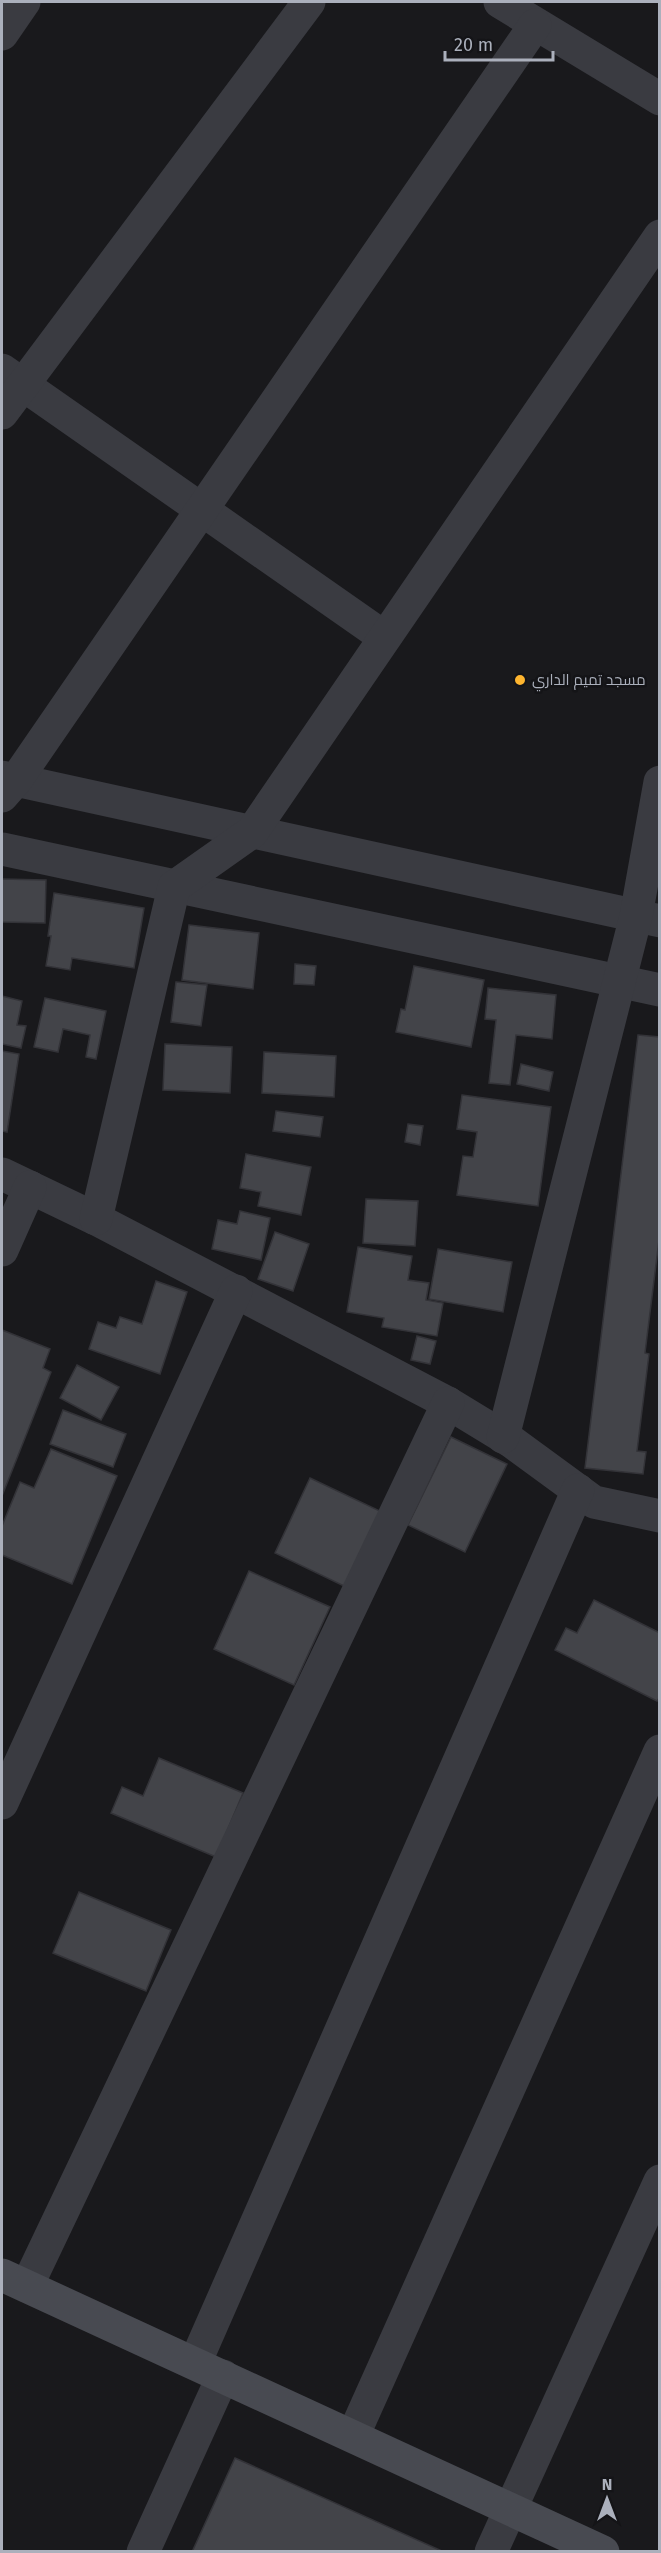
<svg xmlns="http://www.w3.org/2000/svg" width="661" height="2553" viewBox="0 0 661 2553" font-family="'Fira Sans',Cairo,sans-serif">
  <rect width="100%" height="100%" fill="#19191c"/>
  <g fill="#434449" stroke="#333338" stroke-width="1.5">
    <path d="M2 879 46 880 45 923 2 922Z"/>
    <path d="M54 893 144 908 134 968 72 958 70 970 46 966 51 936H48Z"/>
    <path d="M189 925 259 933 253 989 182 980Z"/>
    <path d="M295 964 316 966 314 985 294 984Z"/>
    <path d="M414 966 484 980 471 1047 396 1032 401 1009 405 1010Z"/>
    <path d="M176 982 207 985 201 1026 171 1022Z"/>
    <path d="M488 988 556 995 552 1039 516 1035 510 1085 489 1083 496 1020 485 1019Z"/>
    <path d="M2 996 22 1001 17 1025 26 1026 21 1048 2 1044Z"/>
    <path d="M45 998 106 1011 96 1059 86 1057 90 1035 63 1029 58 1052 34 1047Z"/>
    <path d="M638 1035 660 1037V1232L645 1353 649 1354 637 1451 646 1452 643 1474 585 1468Z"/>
    <path d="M165 1044 232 1047 230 1093 163 1090Z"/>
    <path d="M2 1051 19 1054 7 1132 2 1131Z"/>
    <path d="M264 1052 336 1056 334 1097 262 1093Z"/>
    <path d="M521 1064 553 1072 549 1091 517 1084Z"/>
    <path d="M462 1095 551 1107 538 1206 457 1195 463 1156 473 1157 477 1132 457 1129Z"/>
    <path d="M276 1111 323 1117 320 1137 273 1131Z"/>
    <path d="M408 1124 423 1126 420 1145 405 1142Z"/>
    <path d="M246 1154 311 1167 301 1215 258 1206 261 1192 240 1188Z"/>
    <path d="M366 1199 418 1201 415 1246 363 1243Z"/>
    <path d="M240 1211 270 1218 261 1260 212 1249 218 1220 237 1224Z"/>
    <path d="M275 1232 309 1244 293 1291 258 1279Z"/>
    <path d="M358 1247 412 1256 408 1280 429 1283 426 1300 443 1303 437 1336 382 1327 384 1318 347 1312Z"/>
    <path d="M438 1249 512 1262 503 1312 429 1299Z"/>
    <path d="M156 1281 187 1292 160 1374 89 1349 98 1322 116 1328 120 1317 142 1324Z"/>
    <path d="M2 1330 50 1349 43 1368 51 1372 2 1496Z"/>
    <path d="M417 1336 436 1341 430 1364 411 1360Z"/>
    <path d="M77 1365 119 1387 101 1420 60 1398Z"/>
    <path d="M63 1410 126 1434 113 1467 50 1444Z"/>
    <path d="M451 1437 507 1464 465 1552 408 1525Z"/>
    <path d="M51 1449 117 1476 72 1584 2 1555V1526L20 1482 34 1488Z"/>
    <path d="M310 1478 382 1512 346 1587 275 1553Z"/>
    <path d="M249 1571 330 1607 294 1685 214 1649Z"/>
    <path d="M594 1600 660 1633V1697L657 1701 555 1650 566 1628 577 1633Z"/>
    <path d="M159 1758 243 1793 216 1857 111 1813 122 1787 143 1796Z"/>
    <path d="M79 1892 171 1930 146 1991 53 1953Z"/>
    <path d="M235 2458 444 2552H192Z"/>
  </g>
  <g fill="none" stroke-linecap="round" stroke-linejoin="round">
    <g stroke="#3a3b41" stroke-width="33">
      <path d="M500 2 660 99"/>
      <path d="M2 34 24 2"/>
      <path d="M2 370 384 637"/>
      <path d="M2 413 309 2"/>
      <path d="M2 777 660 921"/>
      <path d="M2 796 16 780 535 25"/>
      <path d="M2 849 660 990"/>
      <path d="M2 1174 96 1219 448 1403 512 1442 594 1502 660 1516"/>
      <path d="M96 1219 174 887 252 832 660 236"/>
      <path d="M2 1250 30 1187"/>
      <path d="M503 1437 636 916 660 782"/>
      <path d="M2 1803 236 1291"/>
      <path d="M27 2286 448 1403"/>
      <path d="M195 2363 578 1490"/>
      <path d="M353 2436 660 1751"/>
      <path d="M143 2552 223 2376"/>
      <path d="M491 2552 660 2181"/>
    </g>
    <path stroke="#484a51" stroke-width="33" d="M2 2275 603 2552"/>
  </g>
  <circle fill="#feb52f" stroke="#141417" stroke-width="2" cx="520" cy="680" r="6"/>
  <g text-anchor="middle" stroke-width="5" stroke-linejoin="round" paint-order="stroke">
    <g font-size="15" fill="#abb0bc" stroke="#141417" text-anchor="start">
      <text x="532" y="685">مسجد تميم الداري</text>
    </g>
  </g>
  <rect width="661" height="2553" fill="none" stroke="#abb0bc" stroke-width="6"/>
  <g transform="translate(607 2499)" stroke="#141417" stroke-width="4.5" paint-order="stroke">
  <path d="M0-4.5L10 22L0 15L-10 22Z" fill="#abb0bc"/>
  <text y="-9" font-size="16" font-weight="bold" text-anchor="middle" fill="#abb0bc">N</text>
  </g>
  <path d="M445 51v9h108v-9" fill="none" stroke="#abb0bc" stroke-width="3"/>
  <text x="454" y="51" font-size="18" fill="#abb0bc" stroke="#141417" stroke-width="4.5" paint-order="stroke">20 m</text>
</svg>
